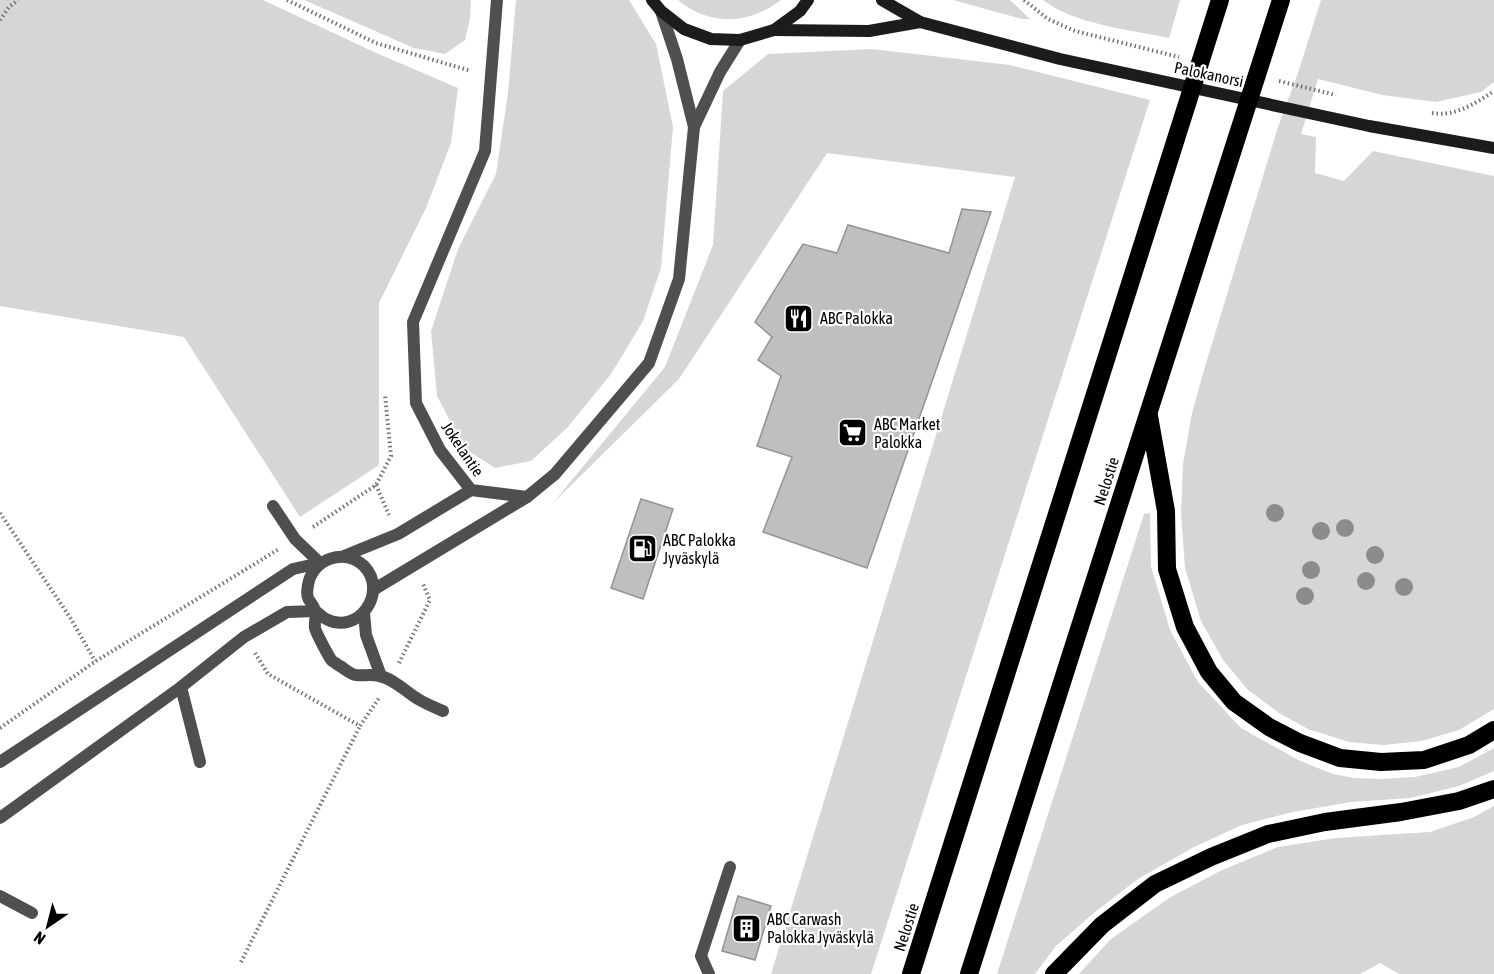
<svg xmlns="http://www.w3.org/2000/svg" width="1494" height="974" viewBox="0 0 1494 974" font-family="'Asap Condensed',sans-serif">
  <rect width="100%" height="100%" fill="#fff"/>
  <g fill="#d6d6d6">
    <path d="M0 0H263L374 52 458 88 451 143 426 208 379 303V465L300 517 184 337 0 306Z"/>
    <path d="M304 0H471L470 18 465 40 445 54 414 48Z"/>
    <path d="M516 0H629L656 44 673 127 661 268 643 321 611 374 567 428 531 461 495 468 464 448 437 396 431 331 458 249 496 174 508 93Z"/>
    <path d="M678 0H781C749 24 710 27 678 0Z"/>
    <path d="M953 0H1010L1030 19H1022Z"/>
    <path d="M1043 0H1180L1169 38C1131 30 1073 24 1043 0Z"/>
    <path d="M1321 0H1494V82L1481 92 1436 102 1382 95 1318 79 1301 134 1316 137 1315 173 1344 181 1373 151 1494 176V709L1459 730 1422 741 1383 745 1349 742 1308 729 1279 713 1248 690 1223 660 1201 621 1185 568 1181 513 1183 464 1192 413 1204 370 1278 127 1298 73Z"/>
    <path d="M872 49 1010 65 1150 100 871 974H771L1015 177 827 153 679 379 553 503 665 367 713 245 723 91 768 54Z"/>
    <path d="M1150 513 1151 566 1170 630 1198 682 1241 728 1298 760 1333 774 1354 778 1381 779 1415 777 1459 767 1494 748V771L1459 786 1410 798 1351 802 1293 812 1242 825 1194 847 1138 879 1095 912 1056 946 1035 974H997L1144 514Z"/>
    <path d="M1494 806V974H1399L1380 963 1360 974H1079L1111 939 1169 898 1220 871 1278 847 1336 838 1430 832 1474 817Z"/>
  </g>
  <g fill="#bfbfbf" stroke="#939393" stroke-width="1.5">
    <path d="M962 209 991 212 867 568 763 532 792 457 757 446 781 376 758 360 772 337 755 322 803 244 837 253 848 225 949 253Z"/>
    <path d="M641 499 673 509 643 599 611 588Z"/>
    <path d="M738 896 771 906 755 960 722 951Z"/>
  </g>
  <g fill="none" stroke-linecap="round" stroke-linejoin="round">
    <g stroke="#717171" stroke-width="4" stroke-dasharray="1.5 3" stroke-linecap="butt">
      <path d="M287 0 376 43 471 71"/>
      <path d="M1024 0 1048 19 1075 31 1179 57"/>
      <path d="M0 20 9 7 18 0"/>
      <path d="M1279 81 1336 95"/>
      <path d="M1432 113C1455 117 1476 103 1494 91"/>
      <path d="M376 485 389 515"/>
      <path d="M0 513 71 619 95 661"/>
      <path d="M313 527 376 485 391 456 385 395"/>
      <path d="M255 653 268 674 360 726 379 698"/>
      <path d="M399 663 430 600 423 584"/>
      <path d="M0 728 96 661 279 549"/>
      <path d="M241 962 360 726"/>
    </g>
    <g stroke="#4f4f4f" stroke-width="12">
      <path d="M273 506 295 539 320 563"/>
      <path d="M344 556 398 534 471 490"/>
      <path d="M373 590 527 497"/>
      <path d="M364 613 366 635 381 676"/>
      <path d="M181 687 200 762"/>
      <path d="M0 762 293 569 320 563"/>
      <path d="M0 818 181 687 244 637 287 612 315 611C319 613 322 617 326 619 358 636 389 592 364 566 345 547 312 559 308 585 305 602 311 599 315 610 317 616 314 623 315 628 316 633 329 657 332 661 333 661 339 666 340 666 345 669 350 674 356 675 363 676 371 674 379 676 393 678 406 692 418 699 426 704 434 707 443 711"/>
      <path d="M0 896 32 913"/>
      <path d="M709 974 701 956 730 867"/>
    </g>
    <g stroke="#4f4f4f" stroke-width="12">
      <path d="M497 0 485 151 413 322 416 403 440 450 471 490 527 497 555 474 649 363 679 279 694 127 720 72 740 40"/>
      <path d="M661 11 677 59 694 127"/>
    </g>
    <g stroke="#1c1c1c" stroke-width="12">
      <path d="M652 0 661 11 684 29 711 39 740 40 774 30 800 11 808 0"/>
      <path d="M882 0 920 22 1060 59 1369 126 1494 148"/>
      <path d="M774 30 869 31 920 22"/>
    </g>
    <g stroke="#000" stroke-width="18">
      <path d="M1149 416 1166 511 1167 569 1185 627 1209 672 1234 702 1269 727 1300 743 1340 758 1381 762 1424 760 1469 745 1494 730"/>
      <path d="M911 974 1220 0"/>
      <path d="M969 974C1072 649 1177 325 1281 0"/>
      <path d="M1054 974 1102 925 1155 884 1211 857 1268 834 1325 822 1401 812 1459 801 1494 789"/>
    </g>
  </g>
  <g fill="#8c8c8c">
    <circle cx="1275" cy="513" r="9"/>
    <circle cx="1345" cy="528" r="9"/>
    <circle cx="1321" cy="531" r="9"/>
    <circle cx="1375" cy="555" r="9"/>
    <circle cx="1311" cy="570" r="9"/>
    <circle cx="1366" cy="581" r="9"/>
    <circle cx="1404" cy="587" r="9"/>
    <circle cx="1305" cy="596" r="9"/>
  </g>
  <defs>
    <symbol id="restaurant-square" viewBox="-11 -11 22 22"><rect x="-9" y="-9" width="18" height="18" rx="4" fill="#000" stroke="#fff"/><path d="M-5-6h1v4h1v-4h1v4h1v-4h1v5L-1.5 .5V6h-2V.5L-5-1ZM5-6V6H3V1.5H1.5Q1.5-4 5-6Z" fill="#fff"/></symbol>
    <symbol id="supermarket-square" viewBox="-11 -11 22 22"><rect x="-9" y="-9" width="18" height="18" rx="4" fill="#000" stroke="#fff"/><path d="M-6-5.5h2.5l.6 2H6L4.5 2H-2.5L-4.4-4H-6ZM-1.5 3.2a1.3 1.3 0 1 0 .1 0ZM3 3.2a1.3 1.3 0 1 0 .1 0Z" fill="#fff"/></symbol>
    <symbol id="fuel-square" viewBox="-11 -11 22 22"><rect x="-9" y="-9" width="18" height="18" rx="4" fill="#000" stroke="#fff"/><path d="M-5.5-6h7V0h2V4h1.3V-2.5L3-4.5l.8-.8L6-3V5H2.5V1h-1V6h-7ZM-4.2-4.7v3.2H.2V-4.7Z" fill="#fff"/></symbol>
    <symbol id="building-square" viewBox="-11 -11 22 22"><rect x="-9" y="-9" width="18" height="18" rx="4" fill="#000" stroke="#fff"/><path d="M-4-6H4V6H1V3H-1V6H-4ZM-2.5-4.3h1.7v1.8h-1.7ZM.8-4.3h1.7v1.8H.8ZM-2.5-1h1.7V.8h-1.7ZM.8-1h1.7V.8H.8Z" fill="#fff"/></symbol>
  </defs>
  <g fill-rule="evenodd">
    <use href="#restaurant-square" x="782" y="302" width="33" height="33"/>
    <use href="#supermarket-square" x="836" y="416" width="33" height="33"/>
    <use href="#fuel-square" x="626" y="532" width="33" height="33"/>
    <use href="#building-square" x="730" y="912" width="33" height="33"/>
  </g>
  <g text-anchor="middle" stroke-width="4.5" stroke-linejoin="round" paint-order="stroke">
    <g font-size="16" fill="#000" stroke="#fff">
      <text transform="translate(1209 74) rotate(12)" y="6">Palokanorsi</text>
      <text transform="translate(463 449) rotate(56)" y="6">Jokelantie</text>
      <text transform="translate(1106 481) rotate(-72)" y="6">Nelostie</text>
      <text transform="translate(906 927) rotate(-72)" y="6">Nelostie</text>
    </g>
    <g font-size="16" fill="#000" stroke="#fff" text-anchor="start">
      <text x="820" y="324">ABC Palokka</text>
      <text x="874" y="430">ABC Market<tspan x="874" dy="18">Palokka</tspan></text>
      <text x="663" y="546">ABC Palokka<tspan x="663" dy="18">Jyväskylä</tspan></text>
      <text x="767" y="925">ABC Carwash<tspan x="767" dy="18">Palokka Jyväskylä</tspan></text>
    </g>
  </g>
  <g transform="translate(48 926) rotate(215)" stroke="#ffffff" stroke-width="4.5" paint-order="stroke">
  <path d="M0-4.5L10 22L0 15L-10 22Z" fill="#000000"/>
  <text y="-9" font-size="16" font-weight="bold" text-anchor="middle" fill="#000000">N</text>
  </g>
</svg>
